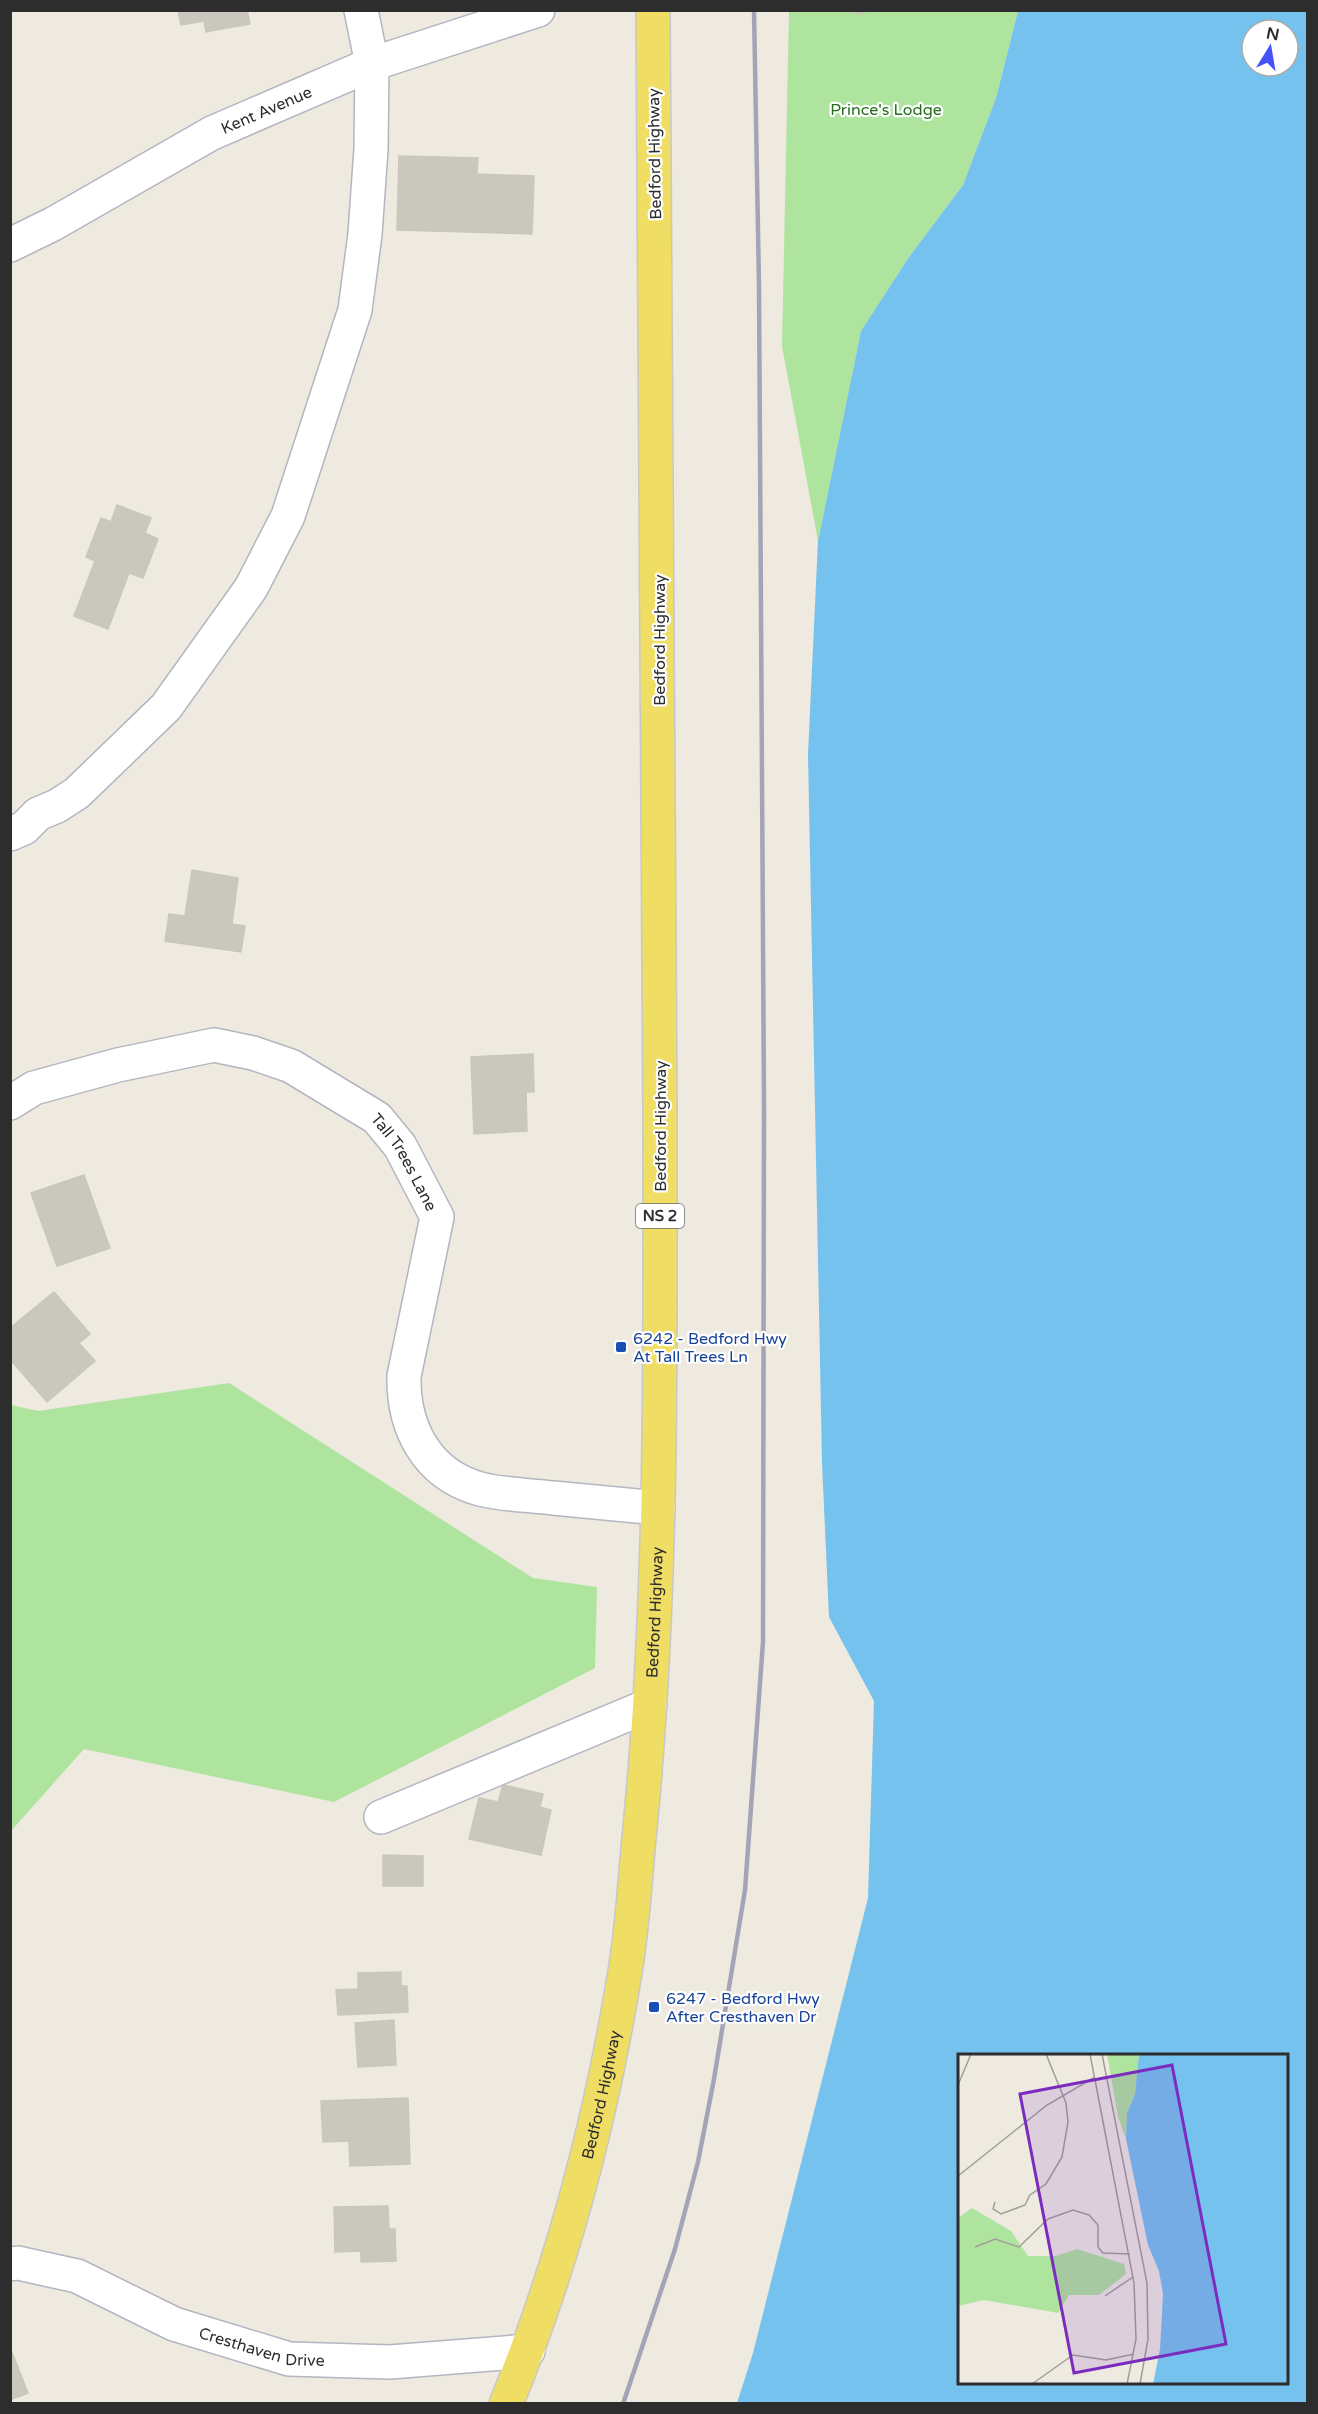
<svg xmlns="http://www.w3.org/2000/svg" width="1318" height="2414" viewBox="0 0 1318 2414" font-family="'Varela Round',sans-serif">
  <rect width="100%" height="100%" fill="#eeeae0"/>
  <g fill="#afe49e">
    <path d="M789 11H1018L996 98 963 185 909 257 861 331 818 541 782 346Z"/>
    <path d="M229 1383 533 1578 597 1587 595 1668 334 1802 84 1749 11 1831V1405L38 1411Z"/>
  </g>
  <path fill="#76c2ee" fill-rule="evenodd" d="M1018 11H1307V2403H737L753 2353 868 1898 874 1701 829 1617 822 1463 808 754 818 541 861 331 909 257 963 185 996 98ZM1252 30H1288V66H1252ZM960 2056H1286V2382H960Z"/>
  <g fill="#cac8be" stroke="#cac6ba" stroke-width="1.5">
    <path d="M178 10H247L250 24 206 32 204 21 181 25Z"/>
    <path d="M845 10H870L859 14Z"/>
    <path d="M399 156 478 158 477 174 534 176 532 234 397 230Z"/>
    <path d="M117 505 151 518 145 533 158 539 143 578 129 573 108 629 74 616 95 561 86 557 101 518 111 522Z"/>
    <path d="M192 870 238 878 232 924 245 926 241 952 165 941 169 914 185 916Z"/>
    <path d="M533 1054 534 1092H526L527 1131 474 1134 471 1057Z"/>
    <path d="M84 1175 110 1248 57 1266 31 1193Z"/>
    <path d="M54 1292 90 1334 79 1343 95 1361 47 1402 10 1359V1328Z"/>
    <path d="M503 1785 543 1794 540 1807 551 1810 541 1855 469 1839 479 1798 498 1802Z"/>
    <path d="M383 1855 423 1856V1886H383Z"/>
    <path d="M401 1972V1986H407L408 2012 338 2015 336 1990 358 1989V1973Z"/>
    <path d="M394 2020 396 2065 358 2067 355 2023Z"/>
    <path d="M408 2098 410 2164 350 2166 349 2141 323 2142 321 2101Z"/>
    <path d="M388 2206 389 2229H395L396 2261 361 2262V2251L335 2252 334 2207Z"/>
    <path d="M10 2347 28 2393 10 2400Z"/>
  </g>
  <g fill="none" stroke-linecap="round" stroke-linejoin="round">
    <defs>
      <g id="minor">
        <path id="s1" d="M10 245 53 224 212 133 372 64 538 10"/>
        <path d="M10 834 24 828 38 814 57 806 77 793 166 707 251 588 288 516 355 310 365 234 371 149 372 64 361 10"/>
        <path id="s2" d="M10 1103 34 1088 118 1065 214 1045 253 1053 291 1066 377 1118 400 1146 437 1217 404 1376C403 1427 426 1474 480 1489 503 1495 529 1495 553 1498 588 1501 623 1505 658 1508"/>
        <path d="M381 1817 650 1705"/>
        <path id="s3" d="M10 2264 18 2263 77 2276 174 2324 289 2359 390 2362 528 2351"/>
      </g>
      <g id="major">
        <path id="s4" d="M506 2404C563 2265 601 2120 625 1972 633 1925 635 1876 640 1828 663 1590 660 1352 660 1113 660 746 657 378 653 10"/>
      </g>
    </defs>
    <use href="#minor" stroke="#b3b5c0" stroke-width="36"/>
    <use href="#major" stroke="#c8c8c8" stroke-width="36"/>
    <use href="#minor" stroke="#fff" stroke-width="33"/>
    <use href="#major" stroke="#efdd64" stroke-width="33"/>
    <path stroke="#a3a4b7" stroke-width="4.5" d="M623 2404 675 2249 698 2162 714 2079 745 1890 763 1642 764 1105 759 285 754 10"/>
  </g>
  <g fill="#1a4fb4" stroke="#fff" stroke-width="2">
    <rect x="615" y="1341" width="12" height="12" rx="3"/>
    <rect x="648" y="2001" width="12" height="12" rx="3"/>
  </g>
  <g text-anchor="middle" stroke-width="4.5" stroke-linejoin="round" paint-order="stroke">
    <rect fill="#fff" stroke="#6c6c6c" stroke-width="1.5" x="636" y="1204" width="48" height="24" rx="4.5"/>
    <g font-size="15" font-weight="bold" fill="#2d2d2d">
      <text x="660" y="1221">NS 2</text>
    </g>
    <g font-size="16" fill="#2d2d2d" stroke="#fff">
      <text dy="6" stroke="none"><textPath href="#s1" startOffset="290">Kent Avenue</textPath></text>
      <text transform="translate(654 154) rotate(-91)" y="6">Bedford Highway</text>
      <text transform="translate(659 640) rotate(-90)" y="6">Bedford Highway</text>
      <text transform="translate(660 1126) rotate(-90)" y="6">Bedford Highway</text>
      <text dy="6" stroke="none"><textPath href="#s2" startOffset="446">Tall Trees Lane</textPath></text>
      <text dy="6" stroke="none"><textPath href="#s4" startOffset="810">Bedford Highway</textPath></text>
      <text dy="6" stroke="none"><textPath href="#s4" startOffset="324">Bedford Highway</textPath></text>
      <text dy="6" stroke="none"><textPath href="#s3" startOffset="268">Cresthaven Drive</textPath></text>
    </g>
    <g font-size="16" fill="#256c1c" stroke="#fff">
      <text x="886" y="115">Prince's Lodge</text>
    </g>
    <g font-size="16" fill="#164399" stroke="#fff" text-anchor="start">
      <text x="633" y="1344">6242 - Bedford Hwy<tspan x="633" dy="18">At Tall Trees Ln</tspan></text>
      <text x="666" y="2004">6247 - Bedford Hwy<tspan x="666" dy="18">After Cresthaven Dr</tspan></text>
    </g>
  </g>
  <g transform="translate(958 2054)">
    <rect width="330" height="330" fill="#eeeae0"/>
    <path d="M149 0H181L177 40 169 59 168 85 160 63ZM14 154 53 177 70 202H98L119 195 166 210 168 220 141 241H111L100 259 26 246 0 252V164Z" fill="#afe49e"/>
    <path d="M181 0H330V330H195L202 295 205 240 201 217 190 191 168 85 169 59 177 40Z" fill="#76c2ee"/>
    <path fill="none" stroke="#a19e98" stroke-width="1.5" d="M132 0 176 229 178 285 169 330M144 0 189 229 190 285 182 330M0 31 13 0M0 122 89 51 137 23M37 148 35 155 43 160 67 151 72 141 88 130 104 103 110 68 108 49 88 0M17 193 37 185 61 193 90 165 115 156 131 161 140 171V193L145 199 172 200M147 242 175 223M74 330 115 301 148 306 176 300"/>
    <path fill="#7b2cbf" fill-opacity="0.15" stroke="#7b2cbf" stroke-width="3" d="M214 11 268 290 116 319 62 40Z"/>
    <rect width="330" height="330" fill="none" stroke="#2d2d2d" stroke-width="3"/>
  </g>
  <rect width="1318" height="2414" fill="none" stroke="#2d2d2d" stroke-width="24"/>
  <g transform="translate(1270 48) rotate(11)"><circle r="28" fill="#ffffff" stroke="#ababab" stroke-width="1.5"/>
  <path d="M0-4.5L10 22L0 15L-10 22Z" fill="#4453f8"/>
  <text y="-9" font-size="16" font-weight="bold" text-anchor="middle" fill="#2d2d2d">N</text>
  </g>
</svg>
